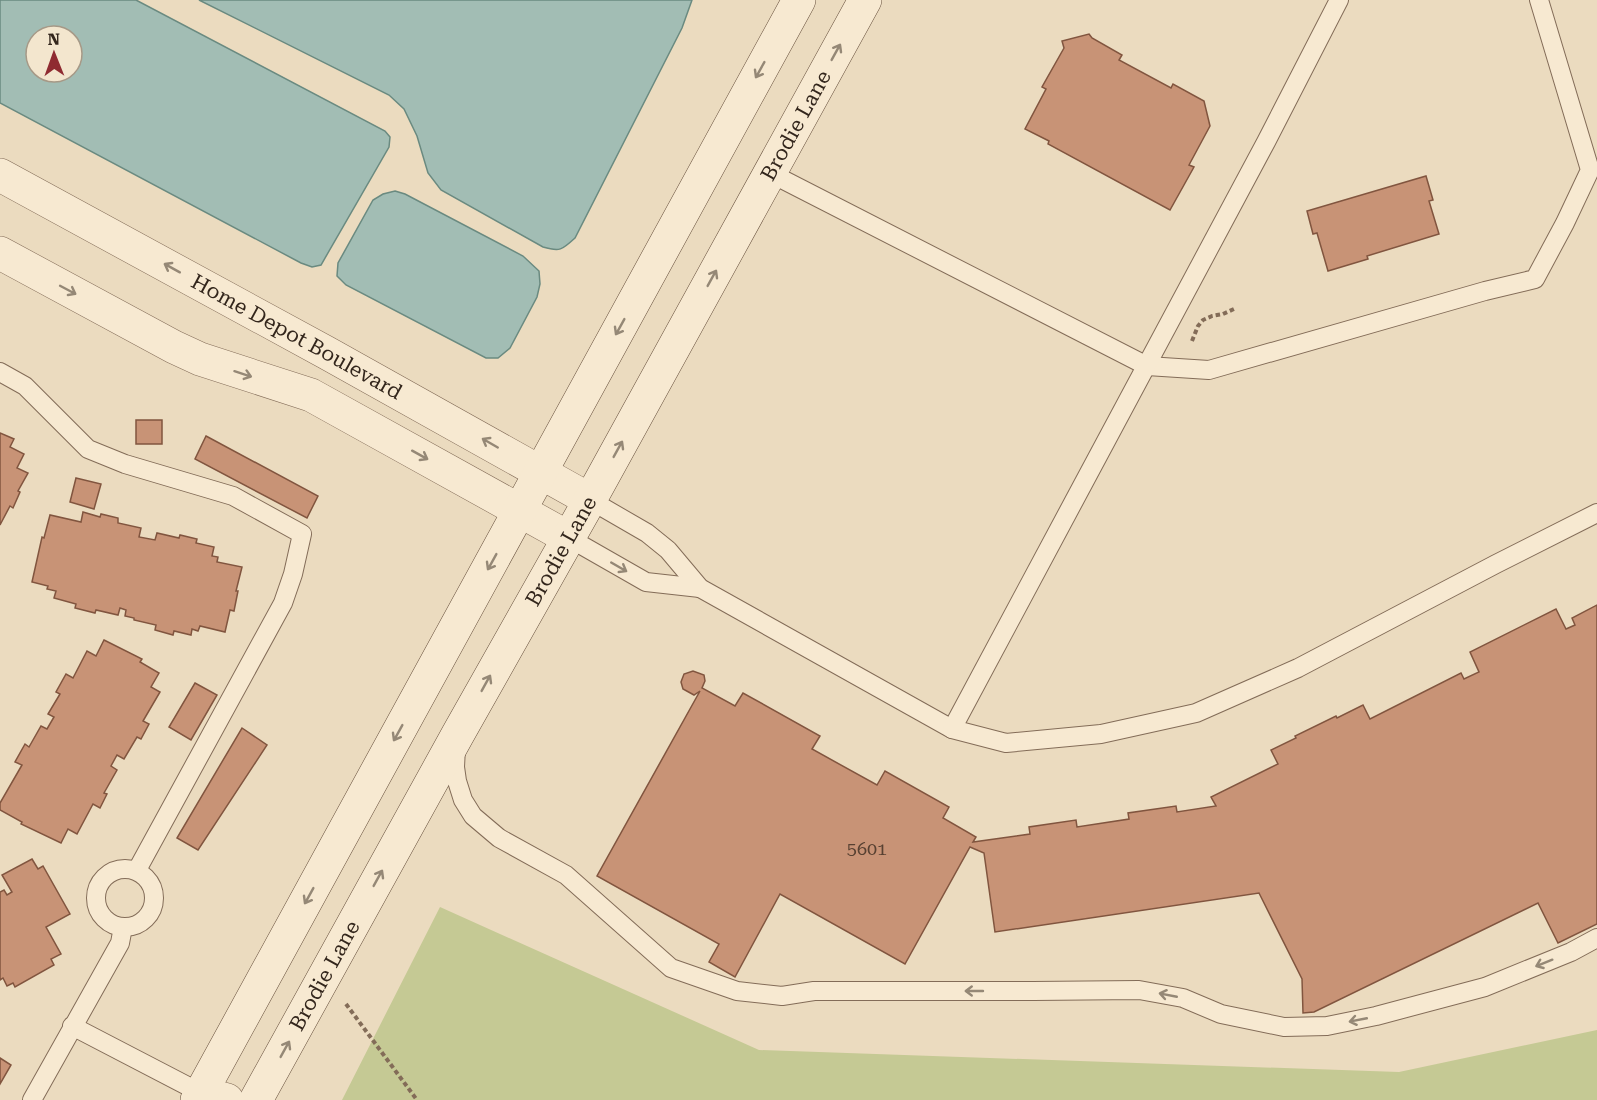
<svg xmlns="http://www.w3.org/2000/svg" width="1597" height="1100" viewBox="0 0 1597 1100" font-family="'Roboto Serif',serif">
  <rect width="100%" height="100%" fill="#ebdbbf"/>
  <path fill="#c5c994" d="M440 907 759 1050 1399 1072 1597 1030V1100H342Z"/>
  <g fill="#a2bdb4" stroke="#6a8a80" stroke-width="1.5" fill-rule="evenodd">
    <path d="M0 0H136L385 131 390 137 389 147 321 265 312 267 301 263 0 103ZM36 36H72V72H36Z"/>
    <path d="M199 0H692L682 28 575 238C562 250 560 252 543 247L441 190 428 173 417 136 404 109 389 95Z"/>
    <path d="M395 191 405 194 523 256 539 271 540 284 537 297 510 348 498 358H486L346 285 337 276 338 263 373 200 383 194Z"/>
  </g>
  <g fill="#c89376" stroke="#81553f" stroke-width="1.5">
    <path d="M1089 34 1092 38 1122 55 1119 60 1171 88 1173 84 1204 101 1210 126 1189 165 1194 167 1170 210 1048 144 1049 141 1025 129 1046 89 1042 87 1064 48 1062 41Z"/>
    <path d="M1426 176 1433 200 1429 201 1439 234 1367 256 1368 259 1328 271 1317 233 1313 234 1307 211Z"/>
    <rect x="136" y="420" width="26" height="24"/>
    <path d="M0 433 14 439 10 447 24 454 17 468 28 473 18 491 20 492 13 508 10 506 0 525Z"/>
    <path d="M206 436 318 496 307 518 195 459Z"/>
    <path d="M76 478 101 484 94 509 70 502Z"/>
    <path d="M83 512 100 517 101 514 118 518V523L141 528 139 537 155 540 157 533 179 538 180 535 197 539 196 543 214 547 212 556 218 557 217 562 242 567 236 591H238L234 611 230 610 225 632 200 626 198 631 192 629 191 635 174 631 173 635 155 630 156 625 134 620V618L125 616 126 610 120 608 118 615 96 610 95 613 75 608 76 604 54 598 56 591 47 589 48 586 32 582 42 537 44 538 50 515 81 522Z"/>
    <path d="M1597 605V924L1558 943 1538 903 1314 1012 1303 1013 1302 979 1259 893 995 932 984 853 970 847 905 964 780 894 735 977 709 962 719 944 597 876 700 691 694 695 683 689 681 682 684 674 693 671 704 675 705 681 702 688 735 706 743 693 820 736 812 749 877 785 885 771 949 807 943 818 976 837 973 842 1030 834 1029 827 1076 820 1077 827 1129 819 1128 813 1176 806 1177 812 1216 806 1211 797 1278 764 1271 750 1296 738 1295 736 1336 716 1337 718 1363 705 1370 719 1461 673 1464 679 1479 672 1470 652 1556 609 1566 629 1575 625 1572 618Z"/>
    <path d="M104 640 142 659 140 662 159 673 151 687 160 692 143 721 149 724 141 739 137 737 124 759 117 755 111 766 117 770 104 793 107 794 100 808 93 804 77 834 68 829 61 843 21 824 22 822 0 810V803L22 765 15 762 25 744 29 747 41 726 47 729 54 717 48 714 60 694 56 692 66 674 73 678 87 651 96 656Z"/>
    <path d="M195 683 217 695 191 740 169 727Z"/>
    <path d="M242 728 267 745 198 850 177 838Z"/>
    <path d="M32 859 38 869 43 866 70 914 46 927 61 954 51 959 54 965 15 987 13 983 7 986 3 978 0 980V892L4 890 7 895 12 892 2 875Z"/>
    <path d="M0 1058 11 1065 0 1084Z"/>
  </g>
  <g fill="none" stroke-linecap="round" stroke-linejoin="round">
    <defs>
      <g id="service">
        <path d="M770 173 1147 366 1209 370 1485 291 1535 279 1565 223 1590 170 1539 0"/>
        <path d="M0 372 25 386 88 449 125 464 233 496 302 534 293 574 283 603 137 870"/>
        <path d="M590 500 647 533 668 550 700 588 952 729 1006 743 1101 734 1196 713 1298 668 1496 564 1597 513"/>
        <path d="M569 538 646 582 700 588"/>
        <path d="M952 729 1266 142 1339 0"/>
        <path d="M456 748 455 767 457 781 463 800 473 816 499 838 566 875 671 968 737 991 782 996 814 991H1033L1139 990 1183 998 1221 1014 1284 1027 1327 1026 1376 1016 1485 987 1571 952 1597 938"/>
        <circle cx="125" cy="898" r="29"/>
        <path d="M72 1026 201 1093"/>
        <path d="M32 1100 120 943 123 927"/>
      </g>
      <g id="minor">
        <path id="s1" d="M0 175 327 353 590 500"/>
        <path d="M0 253 174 347 200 359 311 395 569 538"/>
        <path d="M201 1093 227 1100"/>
      </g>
      <g id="secondary">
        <path d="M197 1100 799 0"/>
        <path id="s2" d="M256 1100 458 734 590 500 865 0"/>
      </g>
    </defs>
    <use href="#service" stroke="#836c58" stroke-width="20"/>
    <use href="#minor" stroke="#836c58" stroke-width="34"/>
    <use href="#secondary" stroke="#654e3b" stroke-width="34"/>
    <g stroke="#836c58" stroke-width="4" stroke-dasharray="4.5 3" stroke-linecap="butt">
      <path d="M1192 341 1198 326 1203 320 1212 316 1223 314 1236 308"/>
      <path d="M346 1004 417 1100"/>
    </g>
    <use href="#service" stroke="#f7e9d1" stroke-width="18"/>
    <use href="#minor" stroke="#f7e9d1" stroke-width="33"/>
    <use href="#secondary" stroke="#f7e9d1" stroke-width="33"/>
  </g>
  <defs><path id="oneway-shaft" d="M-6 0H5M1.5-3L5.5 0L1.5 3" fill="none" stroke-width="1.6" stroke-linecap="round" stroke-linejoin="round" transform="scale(1.5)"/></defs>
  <g stroke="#958876">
    <use href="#oneway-shaft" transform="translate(836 52) rotate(-61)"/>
    <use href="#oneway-shaft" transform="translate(760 70) rotate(119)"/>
    <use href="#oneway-shaft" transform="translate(172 268) rotate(-151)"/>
    <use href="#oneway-shaft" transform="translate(712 278) rotate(-61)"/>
    <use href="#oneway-shaft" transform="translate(68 290) rotate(28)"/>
    <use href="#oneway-shaft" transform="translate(620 327) rotate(119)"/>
    <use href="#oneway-shaft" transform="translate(243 374) rotate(18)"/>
    <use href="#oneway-shaft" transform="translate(490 443) rotate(-150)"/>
    <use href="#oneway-shaft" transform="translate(618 449) rotate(-61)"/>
    <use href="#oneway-shaft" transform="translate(420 455) rotate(29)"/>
    <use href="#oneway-shaft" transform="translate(492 562) rotate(119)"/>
    <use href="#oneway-shaft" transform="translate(619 567) rotate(30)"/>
    <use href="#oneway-shaft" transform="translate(486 683) rotate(-61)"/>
    <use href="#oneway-shaft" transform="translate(398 733) rotate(119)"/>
    <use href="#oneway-shaft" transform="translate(378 878) rotate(-61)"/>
    <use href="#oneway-shaft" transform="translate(309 896) rotate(119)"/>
    <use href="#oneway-shaft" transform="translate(1544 963) rotate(158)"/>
    <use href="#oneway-shaft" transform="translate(974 991) rotate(-180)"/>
    <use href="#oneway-shaft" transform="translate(1168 995) rotate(-169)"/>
    <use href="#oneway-shaft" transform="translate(1358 1020) rotate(169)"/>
    <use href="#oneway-shaft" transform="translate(285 1049) rotate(-61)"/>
  </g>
  <g text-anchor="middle" stroke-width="5" stroke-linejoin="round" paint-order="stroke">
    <g font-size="18" fill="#584132">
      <text x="867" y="855">5601</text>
    </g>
    <g font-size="21" fill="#33261c" stroke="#f3e6ce">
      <text dy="7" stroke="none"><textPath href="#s2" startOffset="1114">Brodie Lane</textPath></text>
      <text dy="7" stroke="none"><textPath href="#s1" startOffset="338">Home Depot Boulevard</textPath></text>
      <text dy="7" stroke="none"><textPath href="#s2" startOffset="628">Brodie Lane</textPath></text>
      <text dy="7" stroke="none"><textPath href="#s2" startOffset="142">Brodie Lane</textPath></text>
    </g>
  </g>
  <g transform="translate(54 54) rotate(359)"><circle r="28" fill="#f3e6ce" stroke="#a69987" stroke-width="1.5"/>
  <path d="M0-4.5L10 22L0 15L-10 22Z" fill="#8f2b31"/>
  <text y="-9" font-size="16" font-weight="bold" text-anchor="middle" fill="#33261c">N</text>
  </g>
</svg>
